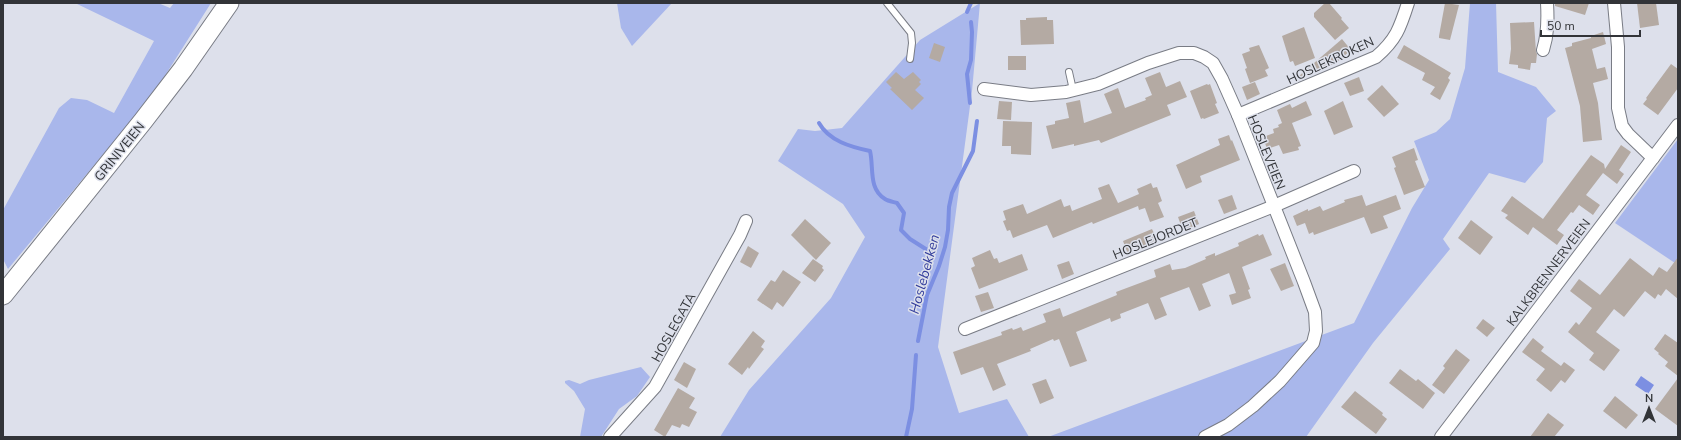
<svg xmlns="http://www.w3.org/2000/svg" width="1681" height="440" viewBox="0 0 1681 440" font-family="'Nunito Sans',sans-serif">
  <rect width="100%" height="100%" fill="#dde0eb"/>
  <g fill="#a9b7eb">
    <path d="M75 3H158L170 8 174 3H211L154 93 8 269 3 259V210L59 108 71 98 87 100 114 113 154 41Z"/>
    <path d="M617 3H672L632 46 621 28Z"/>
    <path d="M980 3 972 91 938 347 959 413 1007 399 1029 437H720L749 390 831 298 865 237 843 204 778 161 798 129 815 131 842 128 920 40Z"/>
    <path d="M1470 3H1496L1498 72 1536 87 1556 111 1547 118 1543 162 1525 183 1489 173 1443 239 1450 249 1373 343 1306 437H1048L1354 323 1412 208 1429 180 1414 141 1436 132 1450 119 1465 68Z"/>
    <path d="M1678 139V265L1615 223Z"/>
    <path d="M641 367 650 377 637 396 619 409 601 437H580L585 409 574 391 565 383V381L569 380 580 384 589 380Z"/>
  </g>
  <path fill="#7c8fe2" d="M1641 376 1654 385 1648 394 1635 385Z"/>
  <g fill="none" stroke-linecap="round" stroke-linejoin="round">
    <g stroke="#7c8fe2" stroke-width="4">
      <path d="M967 12 971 3"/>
      <path d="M970 103 967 74 971 60 972 32 971 22"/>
      <path d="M819 123C829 141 851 147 870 151 874 167 868 189 885 199 888 201 894 202 897 203L904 213 901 230 910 239 932 253"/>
      <path d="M918 341 927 295 939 266 945 247 948 230 949 207 952 193 973 151 977 121"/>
      <path d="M906 437 912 409 916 355"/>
    </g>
  </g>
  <g fill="#b4aaa3">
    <path d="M1325 3H1329L1342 18 1341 19 1349 28 1335 40 1314 17V13Z"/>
    <path d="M1445 3 1459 5 1450 40 1439 38V36Z"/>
    <path d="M1555 3H1589L1585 15 1555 6Z"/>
    <path d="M1637 3H1656L1659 25 1640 28Z"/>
    <path d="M1047 17V20H1053L1054 44 1021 45 1020 20H1026V18Z"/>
    <path d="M1534 22 1536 52 1537 54 1536 63H1531L1530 70 1518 68V65L1509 64 1511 49 1510 23Z"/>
    <path d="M1304 27 1315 58 1295 66 1293 61 1290 62 1282 36Z"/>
    <path d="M1603 32 1606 44 1592 49 1597 69 1605 67 1608 79 1593 83 1598 103 1602 140 1583 142 1580 106 1565 48 1572 46V43L1591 38V36Z"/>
    <path d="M1342 39 1351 50 1336 63 1300 78 1299 76Z"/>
    <path d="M934 43 945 47 940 62 929 58Z"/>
    <path d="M1259 45 1269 68 1265 70 1268 76 1250 83 1245 69 1247 68 1242 54 1250 51 1249 48Z"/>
    <path d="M1404 45 1451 73 1448 78 1450 80 1440 100 1430 94 1435 87 1422 80 1425 73 1397 58Z"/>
    <rect x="1008" y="56" width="18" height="14"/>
    <path d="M1671 64 1678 69V88L1658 115 1643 104 1647 99 1646 98Z"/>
    <path d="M896 72 904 79 913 72 921 80 919 82 921 84 915 90 924 98 912 110 890 89 892 88 886 82Z"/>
    <path d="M1160 72 1166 87 1180 81 1187 97 1167 105 1171 115 1101 143 1099 140 1074 146V144L1052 149 1046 126 1055 124V121L1069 118 1066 103 1080 100 1084 123 1112 113 1104 94 1118 88 1125 108 1146 100 1145 98 1152 95 1145 78Z"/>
    <path d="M1359 77 1364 91 1350 96 1344 83Z"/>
    <path d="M1255 82 1260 94 1247 100 1242 87Z"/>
    <path d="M1207 84 1208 85 1210 84 1217 103 1215 104 1219 113 1204 119 1203 118 1201 119 1190 91Z"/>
    <path d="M1382 85 1399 104 1384 117 1367 99Z"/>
    <path d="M999 101 1012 102 1011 120 997 119Z"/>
    <path d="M1306 101 1312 115 1292 123 1301 146 1298 147 1299 150 1283 154 1279 145 1267 149 1263 137 1274 133 1273 129 1279 127 1278 125 1282 123 1277 110 1290 104 1292 108Z"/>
    <path d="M1343 101 1353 127 1334 135 1324 111Z"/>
    <path d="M1003 121 1032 122 1031 155 1011 154V146H1002Z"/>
    <path d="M1229 135 1231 141 1232 140 1240 160 1200 176 1202 182 1186 189 1176 165 1220 145 1218 139Z"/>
    <path d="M1621 145 1631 152 1619 170 1624 174 1617 184 1603 173 1586 195 1600 205 1593 215 1579 205 1573 213 1571 212 1557 230 1564 235 1557 245 1533 227 1528 235 1505 218 1508 215 1501 211 1512 196 1543 219 1591 155 1604 164 1605 169Z"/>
    <path d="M1414 148 1418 160 1415 161 1425 187 1404 195 1394 168 1396 167 1392 157Z"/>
    <path d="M1151 183 1153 188 1157 187 1162 201 1158 203 1164 217 1150 222 1145 208 1139 210 1138 206 1093 224 1092 222 1053 238 1047 225 1013 238 1010 230 1007 231 1003 221 1006 220 1003 211 1023 204 1027 214 1061 199 1064 207 1070 205 1072 211 1102 199 1098 188 1109 184 1118 203 1139 194 1137 189Z"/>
    <path d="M1232 195 1237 209 1224 214 1218 200Z"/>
    <path d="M1362 195 1366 206 1396 195 1401 209 1383 216 1388 228 1371 234 1364 217 1314 235 1313 232 1309 234 1305 223 1297 226 1293 216 1308 209V211L1320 206 1323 211 1345 202 1344 200Z"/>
    <path d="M1194 211 1199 224 1183 231 1178 217Z"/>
    <path d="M805 219 831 243 816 260 791 235Z"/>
    <path d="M1471 220 1493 237 1480 255 1458 238Z"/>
    <path d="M1152 229 1158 242 1128 254 1123 241Z"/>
    <path d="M1258 234 1259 236 1263 234 1272 255 1242 267 1250 289 1248 290 1251 298 1232 305 1229 295 1236 293 1229 273 1202 284 1211 306 1199 311 1189 287 1160 298 1167 315 1155 320 1148 303 1120 314 1121 318 1111 322 1110 318 1076 332 1087 361 1070 367 1059 339 1054 341 1053 339 1030 349 1031 351 997 364 1006 385 993 391 983 367 961 375 953 352 1002 335 1001 332 1012 328 1013 330 1021 327 1023 331 1046 322 1043 314 1060 308 1063 317 1117 295 1116 292 1156 277 1154 270 1170 264 1172 270 1185 268 1206 259 1205 257 1215 253V256L1239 246 1238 243Z"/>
    <path d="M748 246 759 253 751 268 740 262Z"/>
    <path d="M990 250 994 259 997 258 999 263 1022 254 1028 270 979 289 971 268 975 266 972 258Z"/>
    <path d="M1678 257V299L1666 289 1661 296 1658 294 1655 299 1645 291 1624 317 1614 309 1596 332 1620 350 1604 371 1589 360 1594 353 1568 332 1576 322 1579 325 1592 308 1570 291 1579 279 1600 295 1630 258 1653 276 1659 267 1667 272Z"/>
    <path d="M813 259 823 266 822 268 824 270 815 282 802 273Z"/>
    <path d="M1069 261 1074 274 1062 279 1057 265Z"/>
    <path d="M1285 263 1294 286 1281 291 1270 269Z"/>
    <path d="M783 270 801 282 783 307 777 302 772 310 757 300 771 280 775 282Z"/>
    <path d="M988 292 994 308 981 312 975 296Z"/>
    <path d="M1483 319 1495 328 1487 337 1476 328Z"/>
    <path d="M753 331 765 341 761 347 764 349 749 369 748 367 742 375 728 364Z"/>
    <path d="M1665 334 1678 343V376L1665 366 1668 362 1658 354 1659 353 1654 349Z"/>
    <path d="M1533 338 1544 347 1541 351 1561 366 1564 362 1575 370 1565 383 1561 380 1551 392 1536 380 1545 369 1522 352Z"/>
    <path d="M1456 349 1470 360 1444 394 1432 385 1445 368 1443 366Z"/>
    <path d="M684 362 696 369 687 388 674 380Z"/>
    <path d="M1400 369 1416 381 1418 379 1435 393 1423 409 1389 383Z"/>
    <path d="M1678 378V426L1655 409Z"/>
    <path d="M1046 379 1054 398 1040 404 1032 384Z"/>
    <path d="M678 388 695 398 689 408 697 412 689 427 682 424 680 428 672 425 665 437 654 430Z"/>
    <path d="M1355 391 1383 413 1382 415 1387 419 1376 434 1341 407Z"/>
    <path d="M1615 396 1638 415 1626 429 1603 411Z"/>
    <path d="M1548 413 1564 425 1554 437H1530Z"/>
  </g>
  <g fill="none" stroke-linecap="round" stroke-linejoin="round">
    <defs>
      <g id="service">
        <path d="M887 3 911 33 912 43 910 59"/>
        <path d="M1069 72 1073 90"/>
      </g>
      <g id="minor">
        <path d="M1614 3 1618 47V108L1622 126 1628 134 1653 158"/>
        <path d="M1543 50C1548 34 1548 20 1547 3"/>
        <path d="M984 89 1031 95 1066 92 1098 84 1148 63 1179 53H1194L1204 57 1213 63 1222 79 1238 115 1304 282 1315 312 1316 331 1313 343 1280 381 1253 406 1228 425 1205 437"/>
        <path d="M1238 115 1376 57C1396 40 1400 28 1408 3"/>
        <path d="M965 329 1274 206 1354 171"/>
        <path d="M610 437 655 387 740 235 746 221"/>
        <path d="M1441 437 1678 125"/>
      </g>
      <path id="primary" d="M3 295 143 121 183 69 229 3"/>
    </defs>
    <use href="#service" stroke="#797c85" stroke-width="8"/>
    <use href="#minor" stroke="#797c85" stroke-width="14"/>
    <use href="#primary" stroke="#797c85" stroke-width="21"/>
    <use href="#service" stroke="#fff" stroke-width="6"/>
    <use href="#minor" stroke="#fff" stroke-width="12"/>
    <use href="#primary" stroke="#fff" stroke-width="19"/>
  </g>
  <g text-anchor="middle" stroke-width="3" stroke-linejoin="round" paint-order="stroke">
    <g font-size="13" fill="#323438" stroke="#dde0eb">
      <text transform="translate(1330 60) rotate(-25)" y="5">HOSLEKROKEN</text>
      <text transform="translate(119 151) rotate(-51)" y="5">GRINIVEIEN</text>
      <text transform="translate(1267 152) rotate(68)" y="5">HOSLEVEIEN</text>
      <text transform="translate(1155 238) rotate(-22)" y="5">HOSLEJORDET</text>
      <text transform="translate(1548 272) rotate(-53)" y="5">KALKBRENNERVEIEN</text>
      <text transform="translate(673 327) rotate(-61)" y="5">HOSLEGATA</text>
    </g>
    <g font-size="14" font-style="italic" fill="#323d9c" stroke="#dde0eb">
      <text transform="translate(924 274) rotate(-75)" y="5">Hoslebekken</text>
    </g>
  </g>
  <rect width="1681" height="440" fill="none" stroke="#323438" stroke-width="8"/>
  <g transform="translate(1649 408)" stroke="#dde0eb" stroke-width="3" paint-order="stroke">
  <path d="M0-3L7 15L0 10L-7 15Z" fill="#323438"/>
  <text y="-6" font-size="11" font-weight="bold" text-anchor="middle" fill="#323438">N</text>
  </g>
  <path d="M1541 30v6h99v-6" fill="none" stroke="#323438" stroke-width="2"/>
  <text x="1547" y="30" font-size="12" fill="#323438" stroke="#dde0eb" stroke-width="3" paint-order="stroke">50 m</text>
</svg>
